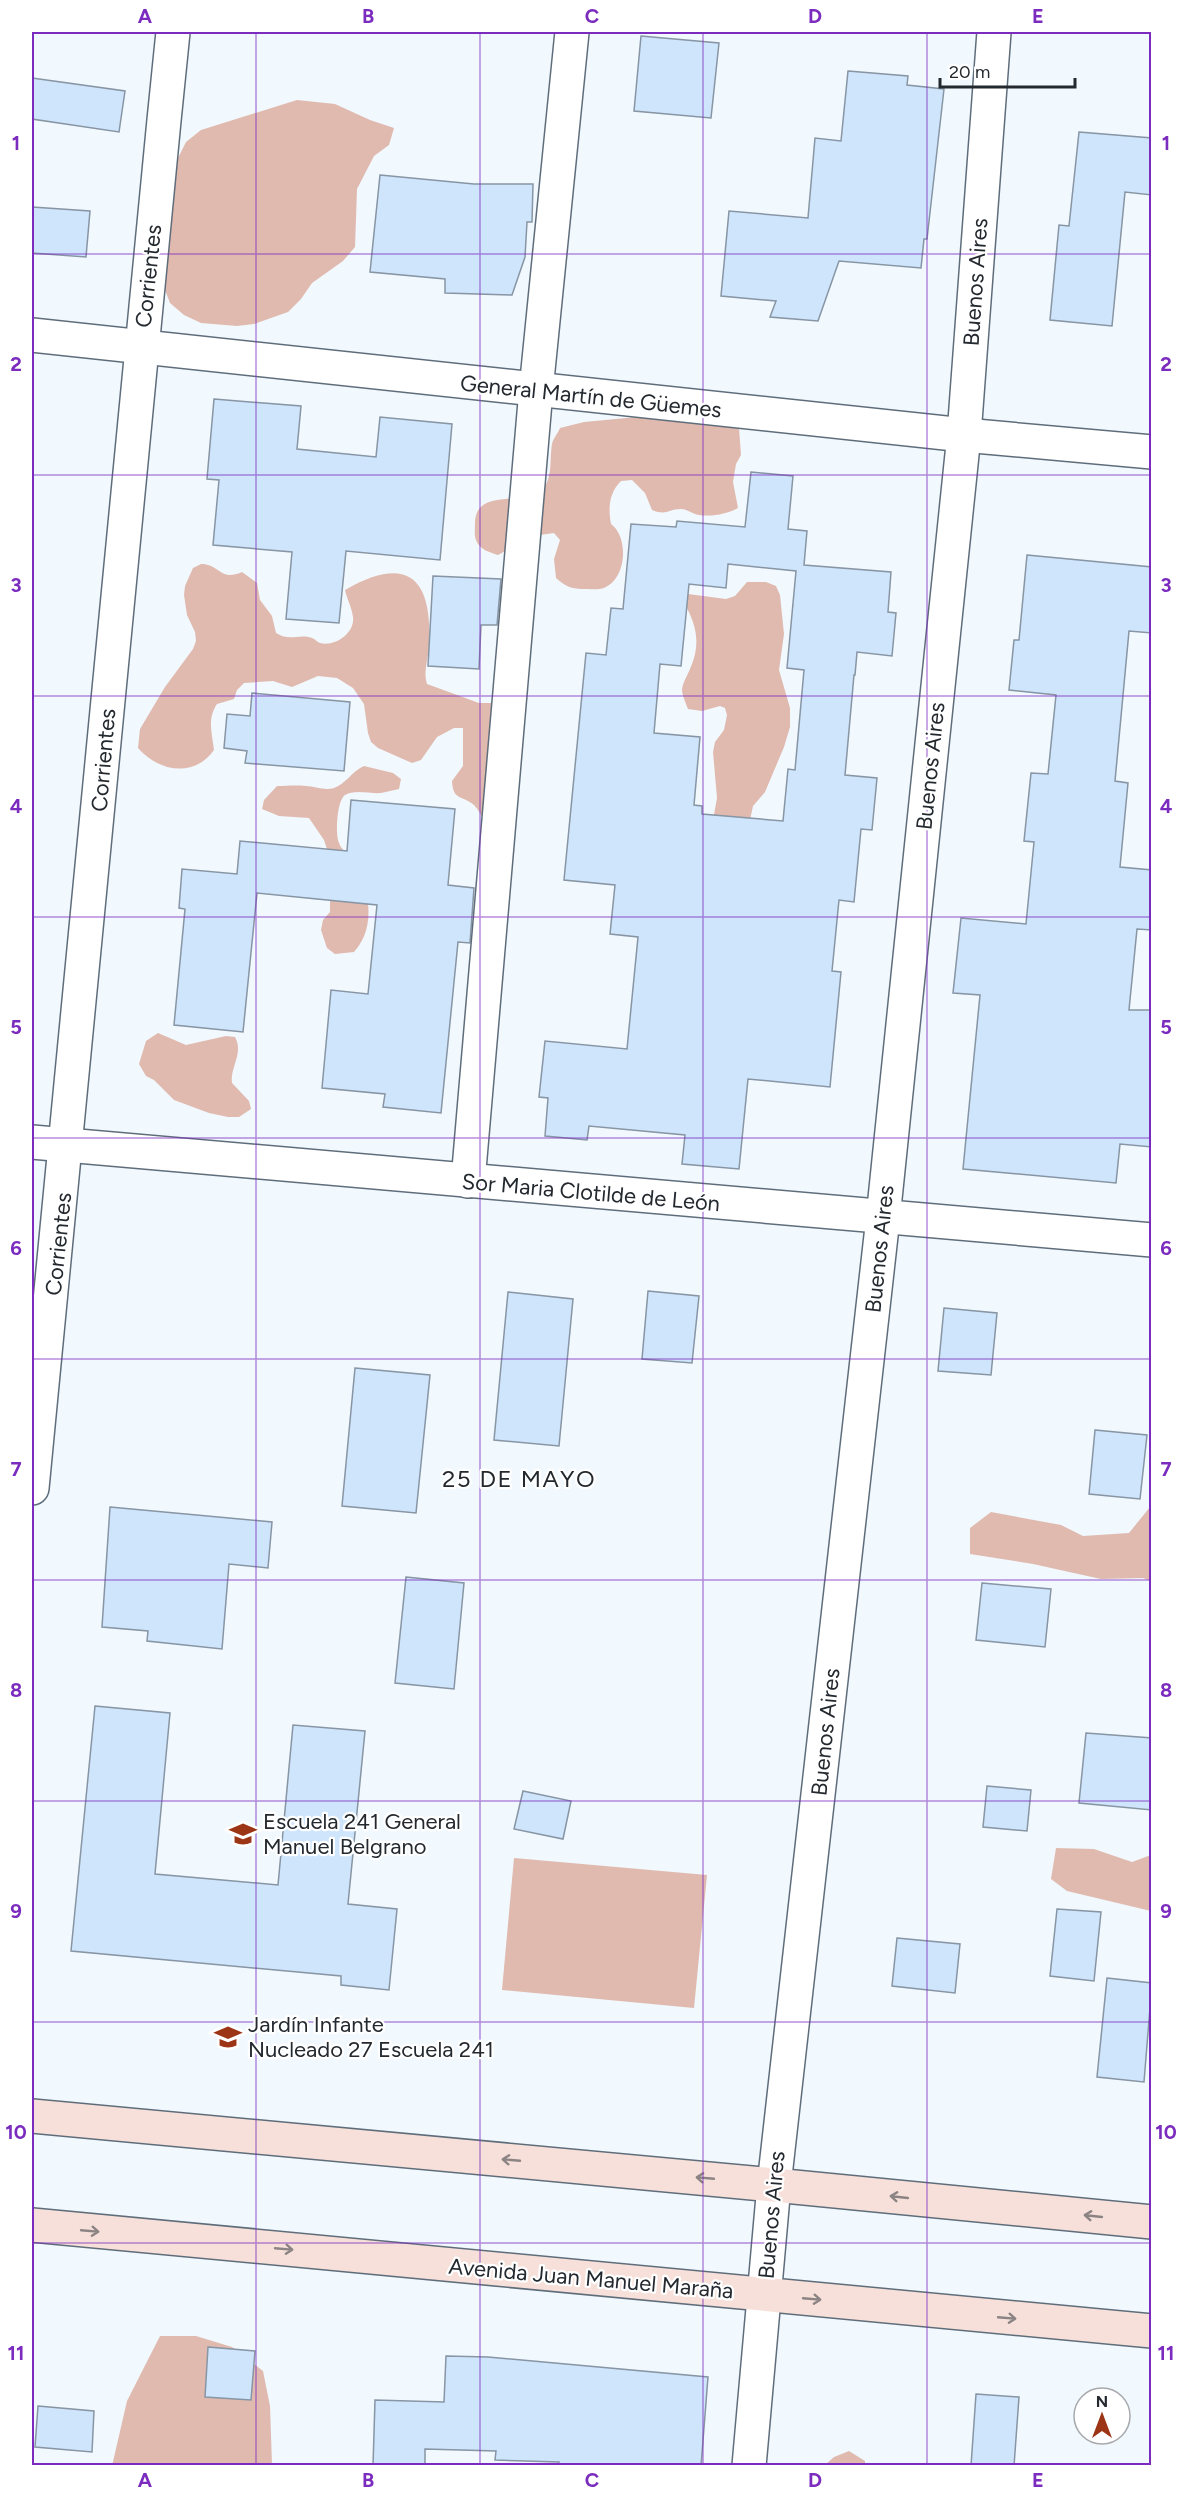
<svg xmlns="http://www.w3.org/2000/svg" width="1183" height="2497" viewBox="0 0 1183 2497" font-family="Figtree,sans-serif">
  <rect width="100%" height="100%" fill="#f1f8fe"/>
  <g fill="#e0baaf">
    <path d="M297 100 335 104 370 120 394 128 389 145 374 156 357 189 355 247 343 261 312 283 301 299 288 312 254 324 237 326 201 323 184 315 170 303 157 269 171 215 177 160 186 142 201 130Z"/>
    <path d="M637 417 732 423 739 428 741 455 736 464 733 482 738 508C727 514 712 517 699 515 693 514 687 509 681 509 668 509 667 516 652 510L645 493 632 480 621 481C609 493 608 508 611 524 629 537 627 579 604 588 599 590 591 589 586 589 572 589 566 587 556 578L554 559 560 540 554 533 533 536 498 555C489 552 480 550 476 540 474 535 475 528 475 522 476 488 525 505 540 492 554 479 549 461 552 444 553 439 558 433 560 428L584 422Z"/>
    <path d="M201 564C220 564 220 582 242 572L257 583 260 600 272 616 276 633C290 642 299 633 312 638 315 639 317 642 320 643 335 647 355 633 353 617 352 608 347 599 345 590 408 554 433 578 429 647 428 660 423 671 427 684L479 703H497L485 823C482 817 479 810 474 805 462 795 453 801 452 781L463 766V728H454L437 737 421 760 412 763 378 748 371 742 368 733 364 704 353 688 337 678 318 676 292 687 273 681 244 683 237 690 234 699 217 704C207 719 212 733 214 750 194 778 159 772 138 748L140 729 165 687 193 649 196 641 195 632 187 615 184 595 185 586 193 568Z"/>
    <path d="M747 582H766L776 586 780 595 784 634 779 670 790 708V727L784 747 765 792 753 806 739 871 709 842 717 798 713 752 715 742 724 730 727 715 725 708 720 706 702 711 688 709C686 704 683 697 682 691 682 684 687 676 690 669 701 645 697 625 684 603L688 594 726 599 735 596Z"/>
    <path d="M364 766 393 773 401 779 399 789C393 790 387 792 381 793 370 794 355 789 345 795 337 800 335 834 339 843 341 849 347 853 351 858 369 885 378 926 354 952L335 954 327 948 321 930 323 920 330 912V858L324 840 309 818 279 816 262 809 264 800 277 786C286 786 296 785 306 786 315 786 324 791 334 788 346 784 352 771 364 766Z"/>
    <path d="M158 1033 186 1045 226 1036 235 1037C244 1053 230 1067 232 1083L249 1101 251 1109 239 1117H228L209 1113 174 1100 154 1080 146 1076 139 1064 146 1041Z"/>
    <path d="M1150 1507 1151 1581 1143 1578 1101 1579 1033 1564 970 1554V1528L991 1512 1061 1525 1083 1536 1129 1533Z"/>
    <path d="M1056 1848 1094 1849 1132 1862 1151 1855V1911L1067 1891 1051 1879Z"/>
    <path d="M514 1858 707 1875 694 2008 502 1990Z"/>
    <path d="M160 2336H196L232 2347 263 2371 270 2406 272 2465 112 2466 127 2401Z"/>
    <path d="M849 2451 865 2461V2465H825L834 2457Z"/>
  </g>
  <g fill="#cee5fc" stroke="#8795a4" stroke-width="1.5" fill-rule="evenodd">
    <path d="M641 36 719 43 711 118 634 111Z"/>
    <path d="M848 71 908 76 907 85 944 89 927 239H924L921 268 839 261 818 321 770 317 776 301 721 296 729 211 808 218 815 138 841 141Z"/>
    <path d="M32 78 125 91 119 132 32 119Z"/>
    <path d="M1079 132 1152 138V195L1125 192 1112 326 1050 320 1059 225 1069 226Z"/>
    <path d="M380 175 474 184H533L532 222H527L525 257 512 295 445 293V279L370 272Z"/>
    <path d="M32 207 90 211 86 257 32 253Z"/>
    <path d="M214 399 301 406 297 449 376 457 380 417 452 424 440 560 346 551 339 623 286 619 292 552 213 545 219 480 207 479Z"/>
    <path d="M751 472 793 476 788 529 807 531 804 565 891 572 888 612 896 613 892 656 857 652 855 675H854L845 775 877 778 872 830 861 829 854 902 839 900 832 971 841 972 830 1087 748 1079 739 1169 682 1164 685 1135 589 1126 587 1140 545 1136 548 1098 539 1097 545 1041 627 1049 638 937 610 934 615 885 564 880 586 653 606 655 611 608 623 609 631 524 676 527 677 521 745 527ZM728 564 796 571 787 668 804 670 795 770 788 769 783 821 702 814V806L694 805 700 737 654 733 660 664 681 666 689 584 726 588Z"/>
    <path d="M1027 555 1152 567V633L1129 631 1115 781 1128 783 1120 867 1152 870V930L1137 929 1129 1010H1152V1147L1120 1144 1116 1183 963 1169 980 995 953 993 961 918 1026 924 1034 842 1024 841 1031 773 1048 774 1056 695 1009 690 1014 640H1019Z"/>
    <path d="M433 576 501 579 497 625H481L479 669 428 666Z"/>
    <path d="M252 693 350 702 344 771 245 763 247 751 224 748 227 714 250 716Z"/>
    <path d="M351 800 455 809 448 885 474 888 470 943 458 942 441 1113 383 1107 385 1094 322 1088 331 990 368 994 377 905 257 893 243 1032 174 1025 185 909 179 908 182 869 237 874 240 841 347 851Z"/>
    <path d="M648 1291 699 1296 692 1363 642 1359Z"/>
    <path d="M508 1292 573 1299 559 1446 494 1440Z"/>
    <path d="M944 1308 997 1313 991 1375 938 1371Z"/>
    <path d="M355 1368 430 1375 416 1513 342 1506Z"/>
    <path d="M1095 1430 1147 1435 1140 1499 1089 1494Z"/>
    <path d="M110 1507 272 1522 268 1568 229 1564 222 1649 147 1641 148 1631 102 1627Z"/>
    <path d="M406 1577 464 1583 454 1689 395 1683Z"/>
    <path d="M982 1583 1051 1589 1045 1647 976 1640Z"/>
    <path d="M95 1706 170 1713 155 1874 278 1885 293 1725 365 1731 348 1904 397 1909 389 1990 341 1985V1976L71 1951Z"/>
    <path d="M1086 1733 1152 1738V1810L1079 1803Z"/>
    <path d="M987 1786 1031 1790 1027 1831 983 1827Z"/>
    <path d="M523 1791 571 1801 563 1839 514 1829Z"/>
    <path d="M1057 1909 1101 1912 1094 1981 1050 1976Z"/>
    <path d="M897 1938 960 1944 955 1993 892 1986Z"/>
    <path d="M1107 1978 1152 1983 1144 2082 1097 2077Z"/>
    <path d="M208 2347 255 2351 251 2400 205 2397Z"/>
    <path d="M446 2356 488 2357 708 2377 701 2466H558L559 2462 495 2460 496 2451 425 2449V2466H373L375 2400 444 2402Z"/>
    <path d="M976 2394 1019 2397 1014 2466H971Z"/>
    <path d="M38 2406 94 2411 92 2452 35 2447Z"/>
  </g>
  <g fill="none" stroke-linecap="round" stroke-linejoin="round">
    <defs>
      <g id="street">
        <path d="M32 335 964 435 1152 452"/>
        <path d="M32 1142 1152 1240"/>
        <path d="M468 1181 536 390 572 32"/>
        <path d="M32 1488C83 1003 123 517 173 32"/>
        <path d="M749 2466 774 2185 883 1218 964 435 994 32"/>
      </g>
      <g id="secondary">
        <path d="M32 2116 774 2185 1152 2222"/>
        <path d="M32 2225 1152 2331"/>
      </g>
    </defs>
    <use href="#street" stroke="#5f6d7b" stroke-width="36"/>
    <use href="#secondary" stroke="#5f6d7b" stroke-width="36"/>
    <use href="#street" stroke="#fff" stroke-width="33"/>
    <use href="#secondary" stroke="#f6e0d9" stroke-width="33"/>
  </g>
  <defs><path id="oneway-shaft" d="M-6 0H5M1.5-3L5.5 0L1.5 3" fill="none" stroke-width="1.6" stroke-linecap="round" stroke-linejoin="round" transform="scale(1.5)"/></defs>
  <g stroke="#8c8484">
    <use href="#oneway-shaft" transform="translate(511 2160) rotate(-175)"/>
    <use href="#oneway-shaft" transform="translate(705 2178) rotate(-175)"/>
    <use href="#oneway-shaft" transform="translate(899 2197) rotate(-174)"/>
    <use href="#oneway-shaft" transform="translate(1093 2216) rotate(-174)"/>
    <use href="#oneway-shaft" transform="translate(90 2231) rotate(5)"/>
    <use href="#oneway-shaft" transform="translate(284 2249) rotate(5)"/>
    <use href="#oneway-shaft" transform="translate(812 2299) rotate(5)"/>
    <use href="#oneway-shaft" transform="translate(1007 2318) rotate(5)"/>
  </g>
  <path fill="none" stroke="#7b2cbf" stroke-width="1.5" stroke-opacity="0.55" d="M256 32V2466M480 32V2466M703 32V2466M927 32V2466M32 254H1152M32 475H1152M32 696H1152M32 917H1152M32 1138H1152M32 1359H1152M32 1580H1152M32 1801H1152M32 2022H1152M32 2243H1152"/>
  <defs>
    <symbol id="school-bare" viewBox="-9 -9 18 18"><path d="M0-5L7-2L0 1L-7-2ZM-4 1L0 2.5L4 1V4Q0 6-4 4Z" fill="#9c3416" stroke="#fff" stroke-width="2.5" paint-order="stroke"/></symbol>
  </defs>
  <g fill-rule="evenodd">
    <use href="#school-bare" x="224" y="1815" width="38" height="38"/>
    <use href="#school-bare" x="209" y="2018" width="38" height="38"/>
  </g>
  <g text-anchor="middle" stroke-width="4.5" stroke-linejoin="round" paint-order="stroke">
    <g font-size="22" fill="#23292f" stroke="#fff">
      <text transform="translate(148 276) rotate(-84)" y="8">Corrientes</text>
      <text transform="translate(975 282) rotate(-86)" y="8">Buenos Aires</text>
      <text transform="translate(591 396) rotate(6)" y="8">General Martín de Güemes</text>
      <text transform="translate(103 760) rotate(-85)" y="8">Corrientes</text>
      <text transform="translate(930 766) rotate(-84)" y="8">Buenos Aires</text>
      <text transform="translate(591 1192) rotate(5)" y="8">Sor Maria Clotilde de León</text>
      <text transform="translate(58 1244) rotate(-84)" y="8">Corrientes</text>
      <text transform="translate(879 1249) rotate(-84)" y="8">Buenos Aires</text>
      <text transform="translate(825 1732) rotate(-84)" y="8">Buenos Aires</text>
      <text transform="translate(771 2215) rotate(-85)" y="8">Buenos Aires</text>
      <text transform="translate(591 2278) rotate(5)" y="8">Avenida Juan Manuel Maraña</text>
    </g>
    <g font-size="22" fill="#23292f" stroke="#fff" text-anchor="start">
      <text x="263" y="1829">Escuela 241 General<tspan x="263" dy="25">Manuel Belgrano</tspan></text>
      <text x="248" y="2032">Jardín Infante<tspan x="248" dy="25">Nucleado 27 Escuela 241</tspan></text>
    </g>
    <g font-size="24" letter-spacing="1.5" fill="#23292f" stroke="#fff">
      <text x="519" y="1487">25 DE MAYO</text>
    </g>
  </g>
  <rect width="1183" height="2497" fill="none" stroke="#ffffff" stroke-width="66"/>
  <g transform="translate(1102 2416)"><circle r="28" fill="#ffffff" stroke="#a7a9ac" stroke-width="1.5"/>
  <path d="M0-4.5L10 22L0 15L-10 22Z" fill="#9c3416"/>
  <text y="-9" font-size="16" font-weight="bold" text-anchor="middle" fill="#23292f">N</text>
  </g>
  <path d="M940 78v9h135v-9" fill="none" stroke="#23292f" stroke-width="3"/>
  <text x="949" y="78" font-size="18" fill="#23292f" stroke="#ffffff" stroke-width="4.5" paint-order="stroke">20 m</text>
  <rect x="33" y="33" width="1117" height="2431" fill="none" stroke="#7b2cbf" stroke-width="2"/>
  <g font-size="20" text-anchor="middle" font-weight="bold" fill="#7b2cbf">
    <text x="145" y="23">A</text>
    <text x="368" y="23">B</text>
    <text x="592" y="23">C</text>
    <text x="815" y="23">D</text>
    <text x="1038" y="23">E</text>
    <text x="16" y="150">1</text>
    <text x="1166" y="150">1</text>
    <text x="16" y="371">2</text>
    <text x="1166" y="371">2</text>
    <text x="16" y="592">3</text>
    <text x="1166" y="592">3</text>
    <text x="16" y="813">4</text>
    <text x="1166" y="813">4</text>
    <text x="16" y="1034">5</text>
    <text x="1166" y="1034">5</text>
    <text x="16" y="1255">6</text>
    <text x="1166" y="1255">6</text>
    <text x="16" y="1476">7</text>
    <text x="1166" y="1476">7</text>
    <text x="16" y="1697">8</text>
    <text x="1166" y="1697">8</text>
    <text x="16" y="1918">9</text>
    <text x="1166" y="1918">9</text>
    <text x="16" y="2139">10</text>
    <text x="1166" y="2139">10</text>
    <text x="16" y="2360">11</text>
    <text x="1166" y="2360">11</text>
    <text x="145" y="2487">A</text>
    <text x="368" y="2487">B</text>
    <text x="592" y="2487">C</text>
    <text x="815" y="2487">D</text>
    <text x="1038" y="2487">E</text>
  </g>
</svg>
